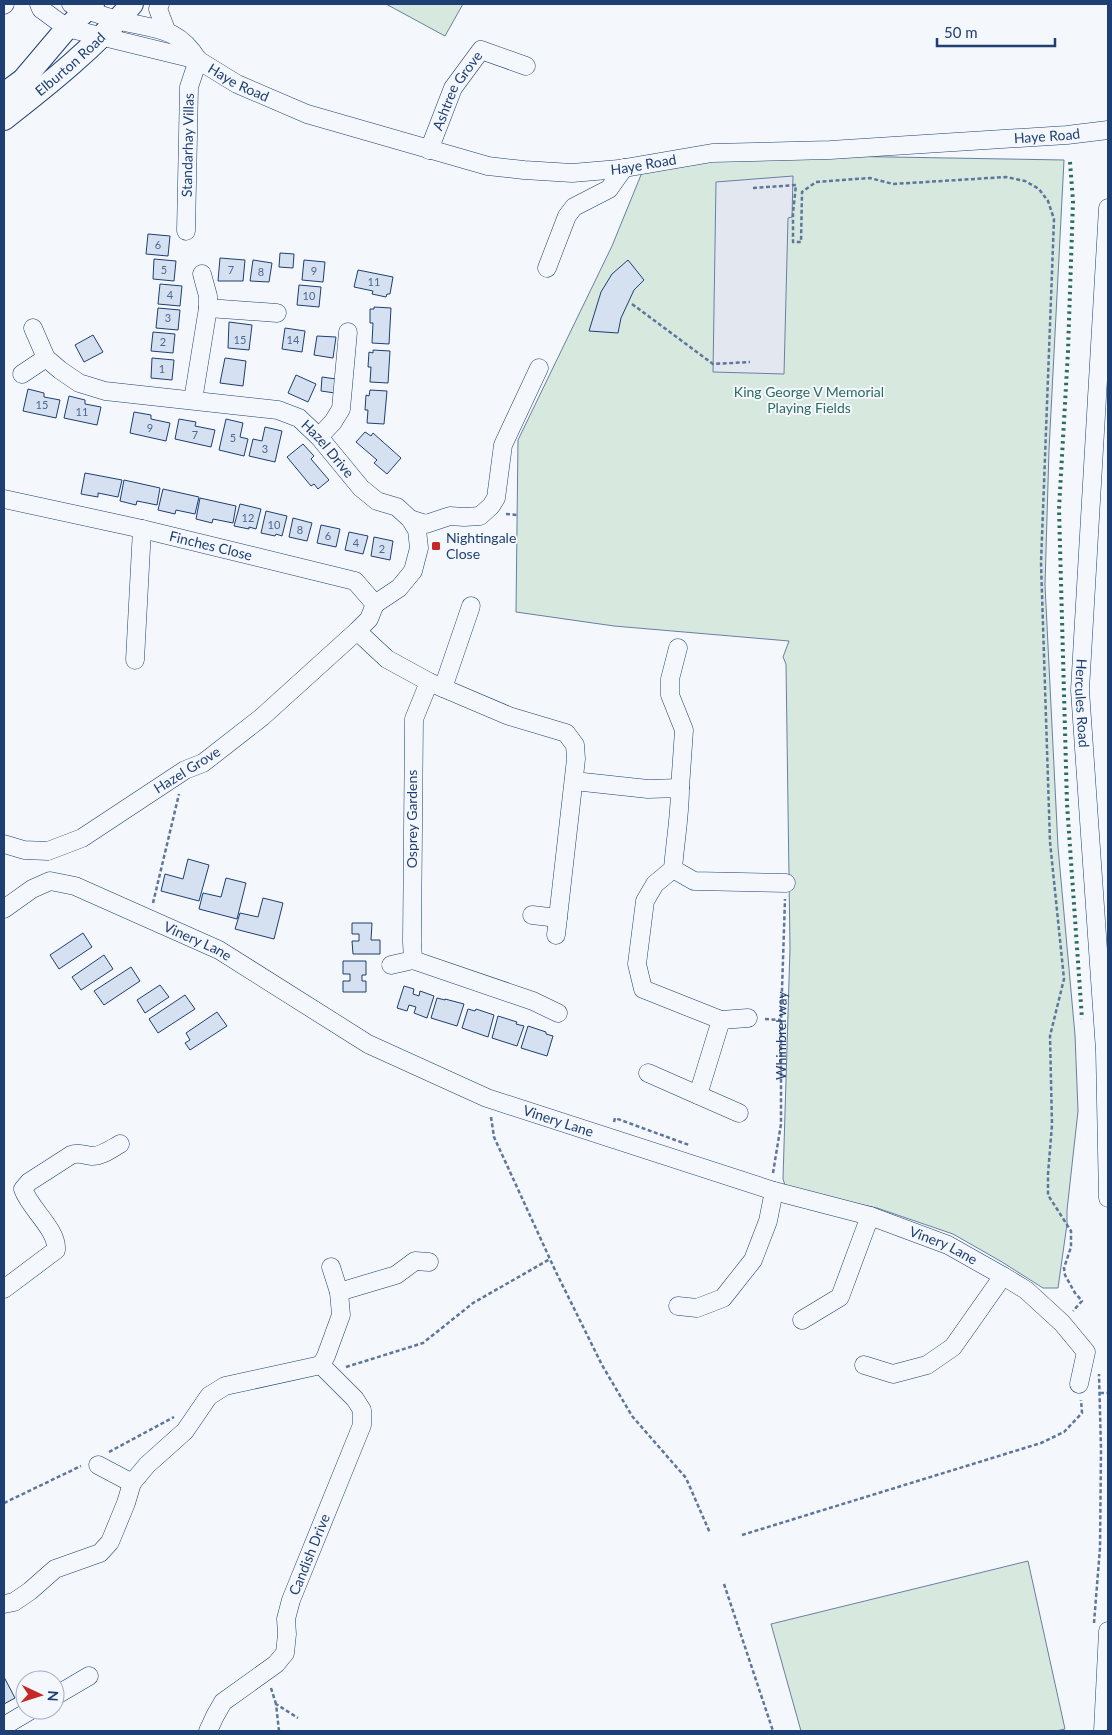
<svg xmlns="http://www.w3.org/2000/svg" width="1112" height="1735" viewBox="0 0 1112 1735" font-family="Lato,sans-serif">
  <rect width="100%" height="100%" fill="#f4f7fb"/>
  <g fill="#d7e8df" stroke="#687fa3">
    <path d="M386 4H463L445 36Z"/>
    <path d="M833 156 1064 160 1049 450 1045 585 1058 847 1075 1035 1078 1111 1067 1210V1224L1058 1288H1043L1002 1262 953 1234 877 1208 786 1188 783 1179 790 948 786 664 783 657 789 641 614 626 516 612 518 440 612 246 643 170 686 162Z"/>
    <path d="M1028 1561 1065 1729 1056 1731H801L771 1624Z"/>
  </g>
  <path fill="#e3e8f0" stroke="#687fa3" d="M793 176 792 217 788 218 784 374 713 372 716 182Z"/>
  <g fill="#d5e0f0" stroke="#1d3f73">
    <path d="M148 234 170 236 168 256 146 254Z"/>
    <path d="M280 253 294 254 293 268 279 267Z"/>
    <path d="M220 258 245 260 243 281H218Z"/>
    <path d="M154 259 176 261 174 281 153 279Z"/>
    <path d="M253 260 272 263 269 282 250 281Z"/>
    <path d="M304 260 325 262 323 282 302 280Z"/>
    <path d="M628 260 644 280 634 290 621 318 618 333 589 331 601 292 612 274Z"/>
    <path d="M358 270 393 277 390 294H387L386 297 372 294 373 291 354 287Z"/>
    <path d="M160 284 182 286 180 306 158 304Z"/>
    <path d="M299 285 321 287 319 307 297 305Z"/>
    <path d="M374 307 391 308 389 344 372 343 373 323H370V309H374Z"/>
    <path d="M158 308 180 310 178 330 156 328Z"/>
    <path d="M229 322 252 325 249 350 228 348Z"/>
    <path d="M285 328 305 331 302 352 282 349Z"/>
    <path d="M153 332 175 334 173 353 151 351Z"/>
    <path d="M93 335 103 352 84 362 75 345Z"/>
    <path d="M317 336 336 337 333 358 314 355Z"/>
    <path d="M373 350 390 351 388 383 370 382 371 367H368L369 352 373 353Z"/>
    <path d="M152 358 174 360 172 380 151 378Z"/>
    <path d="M225 358 246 361 243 386 220 383Z"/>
    <path d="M296 375 316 384 308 402 288 393Z"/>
    <path d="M322 377 336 379 335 393 321 391Z"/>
    <path d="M28 389 44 393V397L60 400 56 418 23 411Z"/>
    <path d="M370 390 387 391 384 424 367 423 368 410H365L366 395 369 396Z"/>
    <path d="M69 396 85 400V404L101 407 97 425 64 418Z"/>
    <path d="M134 412 151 415V419L170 423 166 441 130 433Z"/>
    <path d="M179 419 196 422 195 426 215 430 211 447 175 439Z"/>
    <path d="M226 419 243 423 240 437 248 439 244 456 219 450Z"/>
    <path d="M265 427 282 431 275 462 249 456 253 439 262 441Z"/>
    <path d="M365 432 371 436 373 433 401 458 387 474 374 463 377 460 356 442Z"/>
    <path d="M303 444 314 456 311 459 329 480 318 489 314 484 311 486 287 457Z"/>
    <path d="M85 473 122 480 118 497 98 493V497L81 494Z"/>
    <path d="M124 480 160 488 157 505 137 501 136 505 120 501Z"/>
    <path d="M163 489 199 497 195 514 176 510 175 514 158 510Z"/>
    <path d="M200 498 236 506 233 523 213 519 212 523 196 519Z"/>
    <path d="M240 504 261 509 256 529 249 527V529L234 526Z"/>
    <path d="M266 511 287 516 282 536 276 534 275 536 261 533Z"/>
    <path d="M293 518 312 523 307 541 289 537Z"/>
    <path d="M321 525 340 529 336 547 317 543Z"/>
    <path d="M349 532 368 536 363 554 345 550Z"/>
    <path d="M374 537 393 541 390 560 371 556Z"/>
    <path d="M188 859 209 865 199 901 161 891 165 874 183 879Z"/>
    <path d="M226 878 246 883 237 919 199 909 203 893 221 897Z"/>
    <path d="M263 898 283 903 274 939 235 929 240 913 258 917Z"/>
    <path d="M352 923H372L371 940H380V954H353L352 941H359V934H352Z"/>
    <path d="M83 933 92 947 59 969 50 955Z"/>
    <path d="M104 955 113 969 81 990 72 977Z"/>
    <path d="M343 961H366V975H362V981H366V992H343V981H350V974H343Z"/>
    <path d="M131 967 140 981 104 1005 94 991Z"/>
    <path d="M160 985 169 997 145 1013 137 1000Z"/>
    <path d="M404 986 414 989 413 994 419 996 420 991 434 996 427 1018 414 1013 416 1007 409 1005 407 1011 397 1008Z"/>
    <path d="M185 995 195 1009 158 1033 149 1019Z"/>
    <path d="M437 998 445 1000V999L464 1004 457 1026 431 1018Z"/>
    <path d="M468 1009 475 1011 476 1009 494 1015 488 1037 462 1028Z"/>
    <path d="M217 1012 227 1026 190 1050 185 1043 190 1040 186 1033Z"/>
    <path d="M498 1016 517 1022 516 1024 524 1026 517 1046 492 1038Z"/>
    <path d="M528 1026 546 1032V1034L553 1036 547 1056 521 1048Z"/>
    <path d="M4 1677 15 1698 4 1704Z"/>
  </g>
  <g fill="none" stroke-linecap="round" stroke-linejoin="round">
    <defs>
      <g id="minor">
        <path id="s2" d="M39 4 41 9 67 28 198 60 237 84 307 114 488 166 524 170 572 173 619 169 712 153 830 150 1067 135 1108 130"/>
        <path d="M71 4C86 10 102 16 118 20 153 30 177 25 198 60"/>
        <path d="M160 4 158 9 166 30"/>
        <path d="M4 5 5 4"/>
        <path id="s3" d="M429 150 453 88 481 50 526 66"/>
        <path id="s4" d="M1108 208 1080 690 1105 1051 1108 1198"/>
        <path id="s5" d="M186 231 189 87 198 60"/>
        <path d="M547 268 567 216 574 207 609 189 624 168"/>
        <path d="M208 308 277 313"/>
        <path id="s6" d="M33 328 46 358 60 370 79 383 105 391 278 410 299 418 319 437 361 488 377 501 397 507 410 519 417 530 419 548 413 571 399 588 375 604"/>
        <path d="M22 374 46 358"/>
        <path d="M193 400 208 308V296L202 274"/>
        <path d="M319 437 333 422 341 409 348 332"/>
        <path id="s7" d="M4 499 142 529 355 581 375 604 369 619 357 631 262 717 203 763 185 770 82 838 48 851 24 850 4 844"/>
        <path d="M410 519 426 524 450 516 464 517 480 516 491 506 496 498 503 445 539 368"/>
        <path d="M357 631 387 659 429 682 509 716 566 733 575 745 576 759 556 935"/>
        <path d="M678 648 670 679V695L684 730 680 788"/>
        <path d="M135 660 142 529"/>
        <path d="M429 682 414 719 412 942 413 960 533 1001 558 1013"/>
        <path d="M443 688 471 606"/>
        <path d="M574 781 648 789 680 788C680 816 675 842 673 869L655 884 645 901 637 964 643 989 721 1020 748 1018"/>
        <path d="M673 869 694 881 786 883"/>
        <path id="s8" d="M4 909 32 889 50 881 75 886 219 950 368 1044 487 1098 774 1191 870 1216 948 1245 1003 1276 1026 1290 1062 1323 1086 1352 1079 1384"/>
        <path d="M532 915 558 918"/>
        <path d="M391 965 413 960"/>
        <path d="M648 1073 698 1095 721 1020"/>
        <path d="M698 1095 739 1113"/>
        <path d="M331 1267 339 1292 396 1275 415 1261 429 1262"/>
        <path d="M4 1289 56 1250C58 1230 30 1209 23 1189L29 1182 71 1155C78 1152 84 1155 92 1156 102 1156 111 1149 120 1144"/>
        <path d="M678 1306 697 1308 723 1298 753 1260 768 1221 774 1191"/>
        <path d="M802 1320 840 1297 870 1216"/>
        <path d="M864 1365 893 1374 927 1365 953 1347 1003 1276"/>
        <path d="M98 1465 132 1483"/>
        <path d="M4 1604 14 1602 30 1591 55 1569 100 1553 110 1542 126 1503 132 1483 147 1465 185 1431 209 1396 225 1386 321 1365"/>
        <path d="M55 1696 89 1676"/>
        <path d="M4 1726 31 1710"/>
        <path id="s9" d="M208 1731 215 1716 223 1702 276 1664 285 1653 287 1634 286 1619 291 1600 362 1425V1410L355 1399 321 1365 326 1356 341 1315 339 1292"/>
        <path d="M1103 1731 1108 1631"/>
      </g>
      <g id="major">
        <path d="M4 94 23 80 67 28 93 4"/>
        <path id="s10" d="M4 119C49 84 95 47 132 4"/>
      </g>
    </defs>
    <use href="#minor" stroke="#1d3f73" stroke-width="19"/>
    <use href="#major" stroke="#1d3f73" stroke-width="24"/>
    <g stroke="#5e769c" stroke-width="2.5" stroke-dasharray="4 2.5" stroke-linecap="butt">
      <path d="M753 188 796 185 793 213V242H801L802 192 816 182 870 178 893 184 1006 177 1025 181 1039 189 1048 201 1054 219 1041 563 1050 842 1064 979 1050 1036 1052 1125 1048 1174V1195L1071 1231V1247L1064 1268 1065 1275 1075 1293 1082 1301 1073 1311"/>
      <path d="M632 304 713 364 750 362"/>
      <path d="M506 514 517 515"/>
      <path d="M153 903 179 794"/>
      <path d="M765 1019 781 1020"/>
      <path d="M491 1117 494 1137 555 1270 602 1365 632 1416 686 1478 710 1533"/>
      <path d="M614 1122 615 1118 689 1145"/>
      <path id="s1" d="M773 1173 781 1124V1020L785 899"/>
      <path d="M346 1367 423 1343 473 1303 550 1259"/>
      <path d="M1100 1393H1108"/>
      <path d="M109 1452 174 1417"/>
      <path d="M4 1503 81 1466"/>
      <path d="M742 1535 1041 1443 1064 1432 1082 1413 1081 1400"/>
      <path d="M724 1584 773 1731"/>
      <path d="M1094 1623 1100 1548 1101 1449 1099 1374"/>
      <path d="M271 1688 276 1704"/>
      <path d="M279 1731 276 1704 298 1718"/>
    </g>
    <use href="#minor" stroke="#f4f7fb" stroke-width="18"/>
    <use href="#major" stroke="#f4f7fb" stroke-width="22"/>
    <path stroke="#2c6c60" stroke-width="4" stroke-dasharray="2.5 4" stroke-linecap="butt" d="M1070 162 1073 201 1068 351 1059 509 1067 804 1082 1019"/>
  </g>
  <rect fill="#c62828" stroke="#f4f7fb" stroke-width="2" x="431" y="541" width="10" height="10" rx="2.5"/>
  <g text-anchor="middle" stroke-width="4" stroke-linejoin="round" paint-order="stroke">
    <g font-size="11" fill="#4b6792">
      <text x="158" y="249">6</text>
      <text x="164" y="274">5</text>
      <text x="231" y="274">7</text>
      <text x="314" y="275">9</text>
      <text x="261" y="276">8</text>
      <text x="374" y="286">11</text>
      <text x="170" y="299">4</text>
      <text x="309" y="300">10</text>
      <text x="168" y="322">3</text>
      <text x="240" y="344">15</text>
      <text x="293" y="344">14</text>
      <text x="163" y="346">2</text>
      <text x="162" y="373">1</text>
      <text x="42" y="409">15</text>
      <text x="82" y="416">11</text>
      <text x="150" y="432">9</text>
      <text x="195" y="439">7</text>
      <text x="233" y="442">5</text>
      <text x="265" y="453">3</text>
      <text x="248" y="522">12</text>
      <text x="274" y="529">10</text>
      <text x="300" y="534">8</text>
      <text x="328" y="540">6</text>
      <text x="356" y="547">4</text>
      <text x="382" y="553">2</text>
    </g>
    <g font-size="14" fill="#1d3f73" stroke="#f4f7fb">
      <text dy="5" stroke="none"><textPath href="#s10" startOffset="86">Elburton Road</textPath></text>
      <text dy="5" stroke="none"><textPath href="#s2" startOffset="219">Haye Road</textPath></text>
      <text dy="5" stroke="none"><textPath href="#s3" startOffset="66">Ashtree Grove</textPath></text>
      <text dy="5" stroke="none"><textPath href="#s2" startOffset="1044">Haye Road</textPath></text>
      <text dy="5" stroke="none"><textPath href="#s5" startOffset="86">Standarhay Villas</textPath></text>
      <text dy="5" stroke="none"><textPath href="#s2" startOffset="639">Haye Road</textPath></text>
      <text dy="5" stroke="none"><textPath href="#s6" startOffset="340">Hazel Drive</textPath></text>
      <text dy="5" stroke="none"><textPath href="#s7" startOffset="212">Finches Close</textPath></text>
      <text dy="5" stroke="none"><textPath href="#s4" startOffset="496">Hercules Road</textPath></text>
      <text transform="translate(187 770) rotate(-32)" y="5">Hazel Grove</text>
      <text transform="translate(412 819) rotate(-90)" y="5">Osprey Gardens</text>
      <text dy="5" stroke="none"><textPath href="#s8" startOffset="214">Vinery Lane</textPath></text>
      <text dy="5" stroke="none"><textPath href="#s1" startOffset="138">Whimbrel way</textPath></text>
      <text dy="5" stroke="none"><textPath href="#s8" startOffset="619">Vinery Lane</textPath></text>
      <text dy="5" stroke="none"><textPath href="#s8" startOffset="1024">Vinery Lane</textPath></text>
      <text dy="5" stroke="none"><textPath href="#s9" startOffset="215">Candish Drive</textPath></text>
    </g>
    <g font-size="14" fill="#2c6c60" stroke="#f4f7fb">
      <text x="809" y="397">King George V Memorial<tspan x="809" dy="16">Playing Fields</tspan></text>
    </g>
    <g font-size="14" fill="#1d3f73" stroke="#f4f7fb" text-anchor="start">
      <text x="446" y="543">Nightingale<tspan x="446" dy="16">Close</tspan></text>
    </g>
  </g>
  <rect width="1112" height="1735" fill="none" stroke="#1d3f73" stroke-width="10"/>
  <g transform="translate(40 1695) rotate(94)"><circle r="24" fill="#f4f7fb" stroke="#9eadc5"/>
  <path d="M0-4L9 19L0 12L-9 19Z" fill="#c62828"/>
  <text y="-8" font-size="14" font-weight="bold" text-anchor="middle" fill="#1d3f73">N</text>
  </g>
  <path d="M937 38v8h118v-8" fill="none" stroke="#1d3f73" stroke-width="2.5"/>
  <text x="944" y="38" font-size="15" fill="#1d3f73" stroke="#f4f7fb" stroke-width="4" paint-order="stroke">50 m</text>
</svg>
